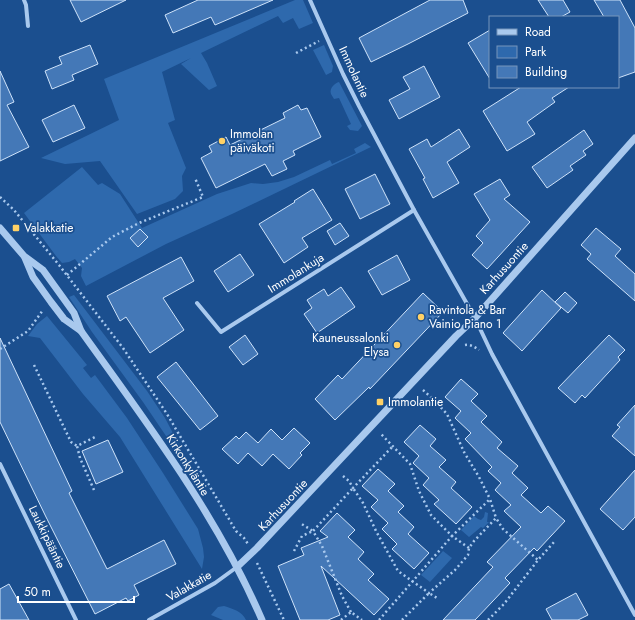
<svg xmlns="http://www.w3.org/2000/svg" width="635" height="620" viewBox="0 0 635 620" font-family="Jost,sans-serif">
  <rect width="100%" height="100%" fill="#1b4f8f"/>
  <g fill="#2e69ad">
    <path d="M295 0H303L313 23 299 29 293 18 283 23 278 16 201 53 207 63 217 86 209 90 181 64 191 58 162 72 175 120 168 123 186 168 182 176 183 191 175 199 137 214 100 161 65 164 41 158 119 120 104 79Z"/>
    <path d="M324 45 333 66 332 72 326 75 313 50Z"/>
    <path d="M339 82 362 126 358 131 350 130 347 126 351 124 339 98 334 99C333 97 332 96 331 94 329 88 335 83 339 82Z"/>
    <path d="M365 143 371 147 232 214 166 244 86 286 81 276 82 268 75 259 69 262 62 263 56 256 24 213 82 167 98 185 102 183 120 194 142 228 217 194 251 183 263 184 278 182 294 177 330 160 332 164 356 153 354 149Z"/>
    <path d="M74 295 147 391 165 418 186 458 183 461 143 402 92 332 69 297Z"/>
    <path d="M47 316 87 365 83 368 91 378 95 375 127 418 163 473 198 529 203 548 204 557 202 569 120 437 83 394 40 338 28 336 37 324Z"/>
    <path d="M485 512 488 513 487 522H489L483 528 481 527 469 537 461 530 474 516 478 519 481 520 484 517Z"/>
    <path d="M443 551 452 558 430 582 421 575Z"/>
    <path d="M224 606C233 609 242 611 246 620H223L211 615 218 607Z"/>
  </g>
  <g fill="#4478b7" stroke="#cfe3fa">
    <path d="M70 0H126L81 22Z"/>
    <path d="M198 0H273L215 25 211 17 173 33 165 15Z"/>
    <path d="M430 0H463L468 13 408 44 371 62 359 38Z"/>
    <path d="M538 0H563L570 12 561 17H549Z"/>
    <path d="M594 0H620L635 28V72L618 78V17H604Z"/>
    <path d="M490 30V79L468 43Z"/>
    <path d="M90 45 98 64 72 75 74 80 52 89 45 71 62 64 59 57Z"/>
    <path d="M424 66 440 97 399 119 389 100 410 89 403 77Z"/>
    <path d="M0 71 14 102 7 105 29 147 0 161Z"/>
    <path d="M521 87H569L552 98 555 102 527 122 535 134 507 151 483 111Z"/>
    <path d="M74 105 85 128 53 142 42 120Z"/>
    <path d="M298 105 301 110 307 108 321 137 293 151 295 155 283 161 287 169 272 176 265 164 216 188 201 158 212 152 209 146 226 137 230 145 285 118 283 113Z"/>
    <path d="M459 129 470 147 447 162 459 183 433 198 423 179 425 178 409 149 427 139 431 147Z"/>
    <path d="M584 130 593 144 583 151 586 155 570 166 573 170 547 188 532 167Z"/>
    <path d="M375 174 390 204 360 219 345 189Z"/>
    <path d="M500 179 510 195 504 199 530 222 487 269 472 255 483 243 476 236 490 220 474 194Z"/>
    <path d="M313 189 332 220 302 238 308 247 284 263 259 224 295 202 294 201Z"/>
    <path d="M340 223 349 236 335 245 327 231Z"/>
    <path d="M596 228 621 249 615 256 635 274V301L587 259 591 254 581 245Z"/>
    <path d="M140 229 148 237 138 247 130 238Z"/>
    <path d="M240 254 254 275 228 292 214 271Z"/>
    <path d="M397 255 410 280 382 295 368 271Z"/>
    <path d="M181 257 194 281 163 298 184 330 150 353 126 317 120 321 107 296Z"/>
    <path d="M341 287 355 307 317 333 304 314 312 308 307 300 324 289 328 296Z"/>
    <path d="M542 290 561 308 522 351 503 333Z"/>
    <path d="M565 292 577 303 568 313 555 302Z"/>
    <path d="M423 293 443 312 370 389 369 387 335 420 315 399 338 375 342 379Z"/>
    <path d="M245 335 258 354 243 365 229 347Z"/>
    <path d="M609 335 625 350 618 357 620 360 585 398 582 395 575 403 558 388Z"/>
    <path d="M0 338 72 491 69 493 107 569 164 540 176 564 134 585 139 595 128 601 126 598 95 614 47 519 0 422Z"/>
    <path d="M176 362 218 416 200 430 157 377Z"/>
    <path d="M461 379 478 394 471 401 487 416 481 422 502 442 497 448 518 466 512 473 528 488 521 495 541 513 548 506 565 521 537 551 534 548 505 578 510 583 475 620H443L493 567 487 562 521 527 504 511 511 505 495 490 501 483 488 471 492 467 465 439 471 433 455 418 461 411 445 397Z"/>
    <path d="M635 405V456L612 436 620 427 617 425Z"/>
    <path d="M420 425 436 439 430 446 446 460 439 467 456 482 451 488 472 507 456 524 434 504 439 500 423 485 429 478 413 463 419 456 404 442Z"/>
    <path d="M294 428 310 443 300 453 302 455 289 469 273 454 262 466 248 453 238 464 222 449 236 436 239 439 246 432 258 443 271 429 282 440Z"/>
    <path d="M108 440 123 472 96 484 82 451Z"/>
    <path d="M378 469 395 484 388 491 404 506 398 512 414 527 408 534 429 553 414 569 392 549 397 544 382 529 388 523 371 507 378 500 362 486Z"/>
    <path d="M635 470V517L623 530 600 509Z"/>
    <path d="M337 513 355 530 348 537 364 552 358 559 374 574 368 580 389 599 374 615 321 566 340 615 328 620H300L278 566 304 555 301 548 328 537 320 531Z"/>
    <path d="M9 584 29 620H0V589Z"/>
    <path d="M576 593 588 615 578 620H552L546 609Z"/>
  </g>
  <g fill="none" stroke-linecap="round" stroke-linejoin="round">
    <g stroke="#a9c9ee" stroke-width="2.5" stroke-dasharray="2 3" stroke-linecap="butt">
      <path d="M296 53 319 41"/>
      <path d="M0 197 14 210 59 265 123 348 167 414 236 531 244 538 248 544"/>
      <path d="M67 275 112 237 139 223 203 197 195 178"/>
      <path d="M465 345C470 344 475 347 479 350"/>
      <path d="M0 349 28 331 43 310"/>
      <path d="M34 365 71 442 77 446"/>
      <path d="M423 390 434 400 447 414 464 452 479 477 490 499"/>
      <path d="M343 476 349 481 353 488 393 446"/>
      <path d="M94 490 80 458 77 446 95 437"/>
      <path d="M469 548 452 536 490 499 496 518"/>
      <path d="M294 551 302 536 313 531 300 523"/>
      <path d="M257 563 284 620"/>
      <path d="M351 612 342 596 322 546 313 531 353 488 363 503 376 531 398 571 429 593 455 570 468 555 469 548 474 541 496 518 503 529 538 560"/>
      <path d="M341 620 351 612 362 620"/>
      <path d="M379 620 452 536 431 515 419 491 410 464 381 434"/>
      <path d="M402 620 429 593 437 598"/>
      <path d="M488 620 504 604 538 560 554 542"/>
    </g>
    <g stroke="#a9c9ee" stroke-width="4">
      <path d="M24 0 26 5 28 26"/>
      <path d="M310 0 343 74 359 106 414 210 475 318 492 354 635 615"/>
      <path d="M197 303 221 332 414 210"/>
      <path d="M0 464 76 620"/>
      <path d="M149 620 215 583 237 567"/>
    </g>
    <g stroke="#a9c9ee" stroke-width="7">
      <path d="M0 228 24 256 43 270 74 313 81 331C147 423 217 515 262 620"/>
      <path d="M25 258 33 277 51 302 64 319 81 331"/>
      <path d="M237 567 257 548 456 336 475 318 635 138"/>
    </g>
  </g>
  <g fill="#ffd166" stroke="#1b4f8f" stroke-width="1.5">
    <circle cx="222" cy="141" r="4"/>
    <rect x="12" y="224" width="8" height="8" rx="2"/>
    <circle cx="421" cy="317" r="4"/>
    <circle cx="397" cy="345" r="4"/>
    <rect x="376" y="398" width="8" height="8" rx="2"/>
  </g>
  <g text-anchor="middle" stroke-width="3.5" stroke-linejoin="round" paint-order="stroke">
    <g font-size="12" fill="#fff" stroke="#1b4f8f">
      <text transform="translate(354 72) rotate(65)" y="4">Immolantie</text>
      <text transform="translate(504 268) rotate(-48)" y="4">Karhusuontie</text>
      <text transform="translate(296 273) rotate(-32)" y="4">Immolankuja</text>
      <text transform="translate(188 465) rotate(58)" y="4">Kirkonkyläntie</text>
      <text transform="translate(283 505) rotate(-47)" y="4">Karhusuontie</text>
      <text transform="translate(47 537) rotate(64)" y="4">Laukkipääntie</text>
      <text transform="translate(189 586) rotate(-30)" y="4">Valakkatie</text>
    </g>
    <g font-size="12" fill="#fff" stroke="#1b4f8f" text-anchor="start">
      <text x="230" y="138">Immolan<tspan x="230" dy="14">päiväkoti</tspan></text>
      <text x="24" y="232">Valakkatie</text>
      <text x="429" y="314">Ravintola &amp; Bar<tspan x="429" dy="14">Vainio Piano 1</tspan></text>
      <text x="389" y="342" text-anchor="end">Kauneussalonki<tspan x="389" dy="14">Elysa</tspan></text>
      <text x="388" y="406">Immolantie</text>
    </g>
  </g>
  <rect x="489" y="16" width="130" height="72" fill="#1b4f8f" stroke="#7695bc"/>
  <rect x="497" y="29" width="20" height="6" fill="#a9c9ee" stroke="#7695bc"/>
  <text x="525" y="36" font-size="12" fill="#ffffff">Road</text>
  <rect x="497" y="46" width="20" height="12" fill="#2e69ad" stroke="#7695bc"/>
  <text x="525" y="56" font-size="12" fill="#ffffff">Park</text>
  <rect x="497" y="66" width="20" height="12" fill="#4478b7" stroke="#7695bc"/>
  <text x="525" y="76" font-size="12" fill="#ffffff">Building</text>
  <path d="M18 596v6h116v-6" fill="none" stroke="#ffffff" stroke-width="2"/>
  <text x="24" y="596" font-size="12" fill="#ffffff" stroke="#1b4f8f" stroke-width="3" paint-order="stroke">50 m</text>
</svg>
